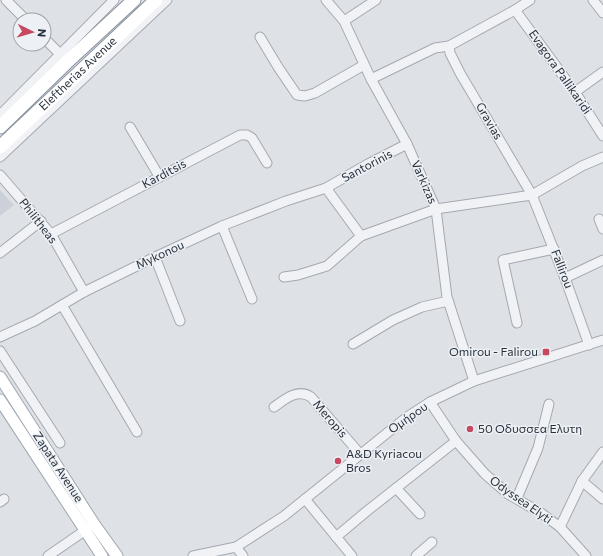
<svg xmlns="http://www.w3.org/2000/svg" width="603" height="556" viewBox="0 0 603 556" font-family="Commissioner,sans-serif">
  <rect width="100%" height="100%" fill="#dee2e7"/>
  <path fill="#ccd1d9" d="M0 190 14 205 0 216Z"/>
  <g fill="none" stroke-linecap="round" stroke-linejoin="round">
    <defs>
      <g id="minor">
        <path d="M6 0 26 20"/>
        <path d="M326 0 344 21 371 79 407 144 436 209 447 297 474 381"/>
        <path d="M593 0 603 13"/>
        <path d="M515 10 575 92 603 136"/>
        <path d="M344 21 376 0"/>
        <path d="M260 37 278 67 297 95 305 96 315 93 364 65"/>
        <path d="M44 38 60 54"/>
        <path d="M449 46 450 53 460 73 532 195 565 278 589 345"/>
        <path d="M371 79 435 48 449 46 515 10 530 0"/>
        <path d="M575 92 603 72"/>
        <path d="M0 115 114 0"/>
        <path d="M130 127 159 176"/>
        <path d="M0 157 167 0"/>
        <path d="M0 175 51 234 84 292"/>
        <path d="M326 188 361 236"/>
        <path d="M599 219 603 229"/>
        <path d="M222 226 252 299"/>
        <path d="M51 234 240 135H247L252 138 267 163"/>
        <path d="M0 253 41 221"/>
        <path d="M155 257 180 321"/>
        <path d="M284 277 298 275 327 266 361 236 436 209 532 195 582 166 603 157"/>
        <path d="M565 278 603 260"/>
        <path d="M62 305 137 432"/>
        <path d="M517 323 503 260 554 249"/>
        <path d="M0 337 35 321 84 292 155 257 222 226 286 201 326 188 368 164 407 144"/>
        <path d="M353 344 393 320 422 307 448 301"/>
        <path d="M0 351 60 443"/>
        <path d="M430 402 456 441 485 474 508 494 541 513 560 527 586 556"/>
        <path d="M274 407C285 399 298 388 311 397L360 454"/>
        <path d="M582 481 603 499"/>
        <path d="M396 488 420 514"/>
        <path d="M517 498 538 448 549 404"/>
        <path d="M305 499 352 556"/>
        <path d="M0 502 4 499"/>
        <path d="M560 527 582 481 603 452"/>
        <path d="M336 537 367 511 456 441"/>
        <path d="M236 547 243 556"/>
        <path d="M48 556 90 527"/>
        <path d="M193 556 236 547 284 516 407 417 430 402 474 381 603 340"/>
        <path d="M416 556 432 542"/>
      </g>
      <g id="major">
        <path d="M0 377 94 524 117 556"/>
        <path d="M0 400 102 556"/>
      </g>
      <g id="highway">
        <path d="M0 127 67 62 134 0"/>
        <path id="s1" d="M0 147 156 0"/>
      </g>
    </defs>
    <use href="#minor" stroke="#a4a9b1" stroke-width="11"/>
    <use href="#major" stroke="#9ea7b2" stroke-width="13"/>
    <use href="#highway" stroke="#86909d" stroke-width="15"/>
    <use href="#minor" stroke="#f1f2f5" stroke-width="9"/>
    <use href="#major" stroke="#fff" stroke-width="11"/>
    <use href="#highway" stroke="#fff" stroke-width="13"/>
  </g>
  <g fill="#c64961" stroke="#edf1f5" stroke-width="1.5">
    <rect x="542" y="348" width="8" height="8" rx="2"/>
    <circle cx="470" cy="429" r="4"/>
    <circle cx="338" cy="461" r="4"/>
  </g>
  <g text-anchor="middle" stroke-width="3" stroke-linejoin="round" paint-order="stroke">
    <g font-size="12" fill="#28313d" stroke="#edf1f5">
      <text transform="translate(560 72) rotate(55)" y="4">Evagora Pallikaridi</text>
      <text dy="4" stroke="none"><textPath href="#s1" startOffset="107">Eleftherias Avenue</textPath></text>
      <text transform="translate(489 121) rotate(60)" y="4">Gravias</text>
      <text transform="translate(367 166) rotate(-28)" y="4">Santorinis</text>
      <text transform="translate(164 174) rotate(-28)" y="4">Karditsis</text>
      <text transform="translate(424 182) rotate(66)" y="4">Varkizas</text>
      <text transform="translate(38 221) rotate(52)" y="4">Philitheas</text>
      <text transform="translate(160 255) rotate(-25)" y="4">Mykonou</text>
      <text transform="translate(562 269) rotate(69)" y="4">Fallirou</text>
      <text transform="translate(408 418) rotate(-35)" y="4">Ομήρου</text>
      <text transform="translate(330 419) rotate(49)" y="4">Meropis</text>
      <text transform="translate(58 467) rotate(57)" y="4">Zapata Avenue</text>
      <text transform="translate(521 500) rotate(35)" y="4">Odyssea Elyti</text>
    </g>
    <g font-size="12" fill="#28313d" stroke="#edf1f5" text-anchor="start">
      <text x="538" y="356" text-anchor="end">Omirou - Falirou</text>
      <text x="478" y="433">50 Οδυσσεα Ελυτη</text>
      <text x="346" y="458">A&amp;D Kyriacou<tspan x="346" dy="14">Bros</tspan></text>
    </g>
  </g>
  <g transform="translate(32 32) rotate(95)"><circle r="19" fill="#edf1f5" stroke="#9ea4ab"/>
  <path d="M0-3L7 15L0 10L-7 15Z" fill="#c64961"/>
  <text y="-6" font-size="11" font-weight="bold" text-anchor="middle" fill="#28313d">N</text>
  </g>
</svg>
